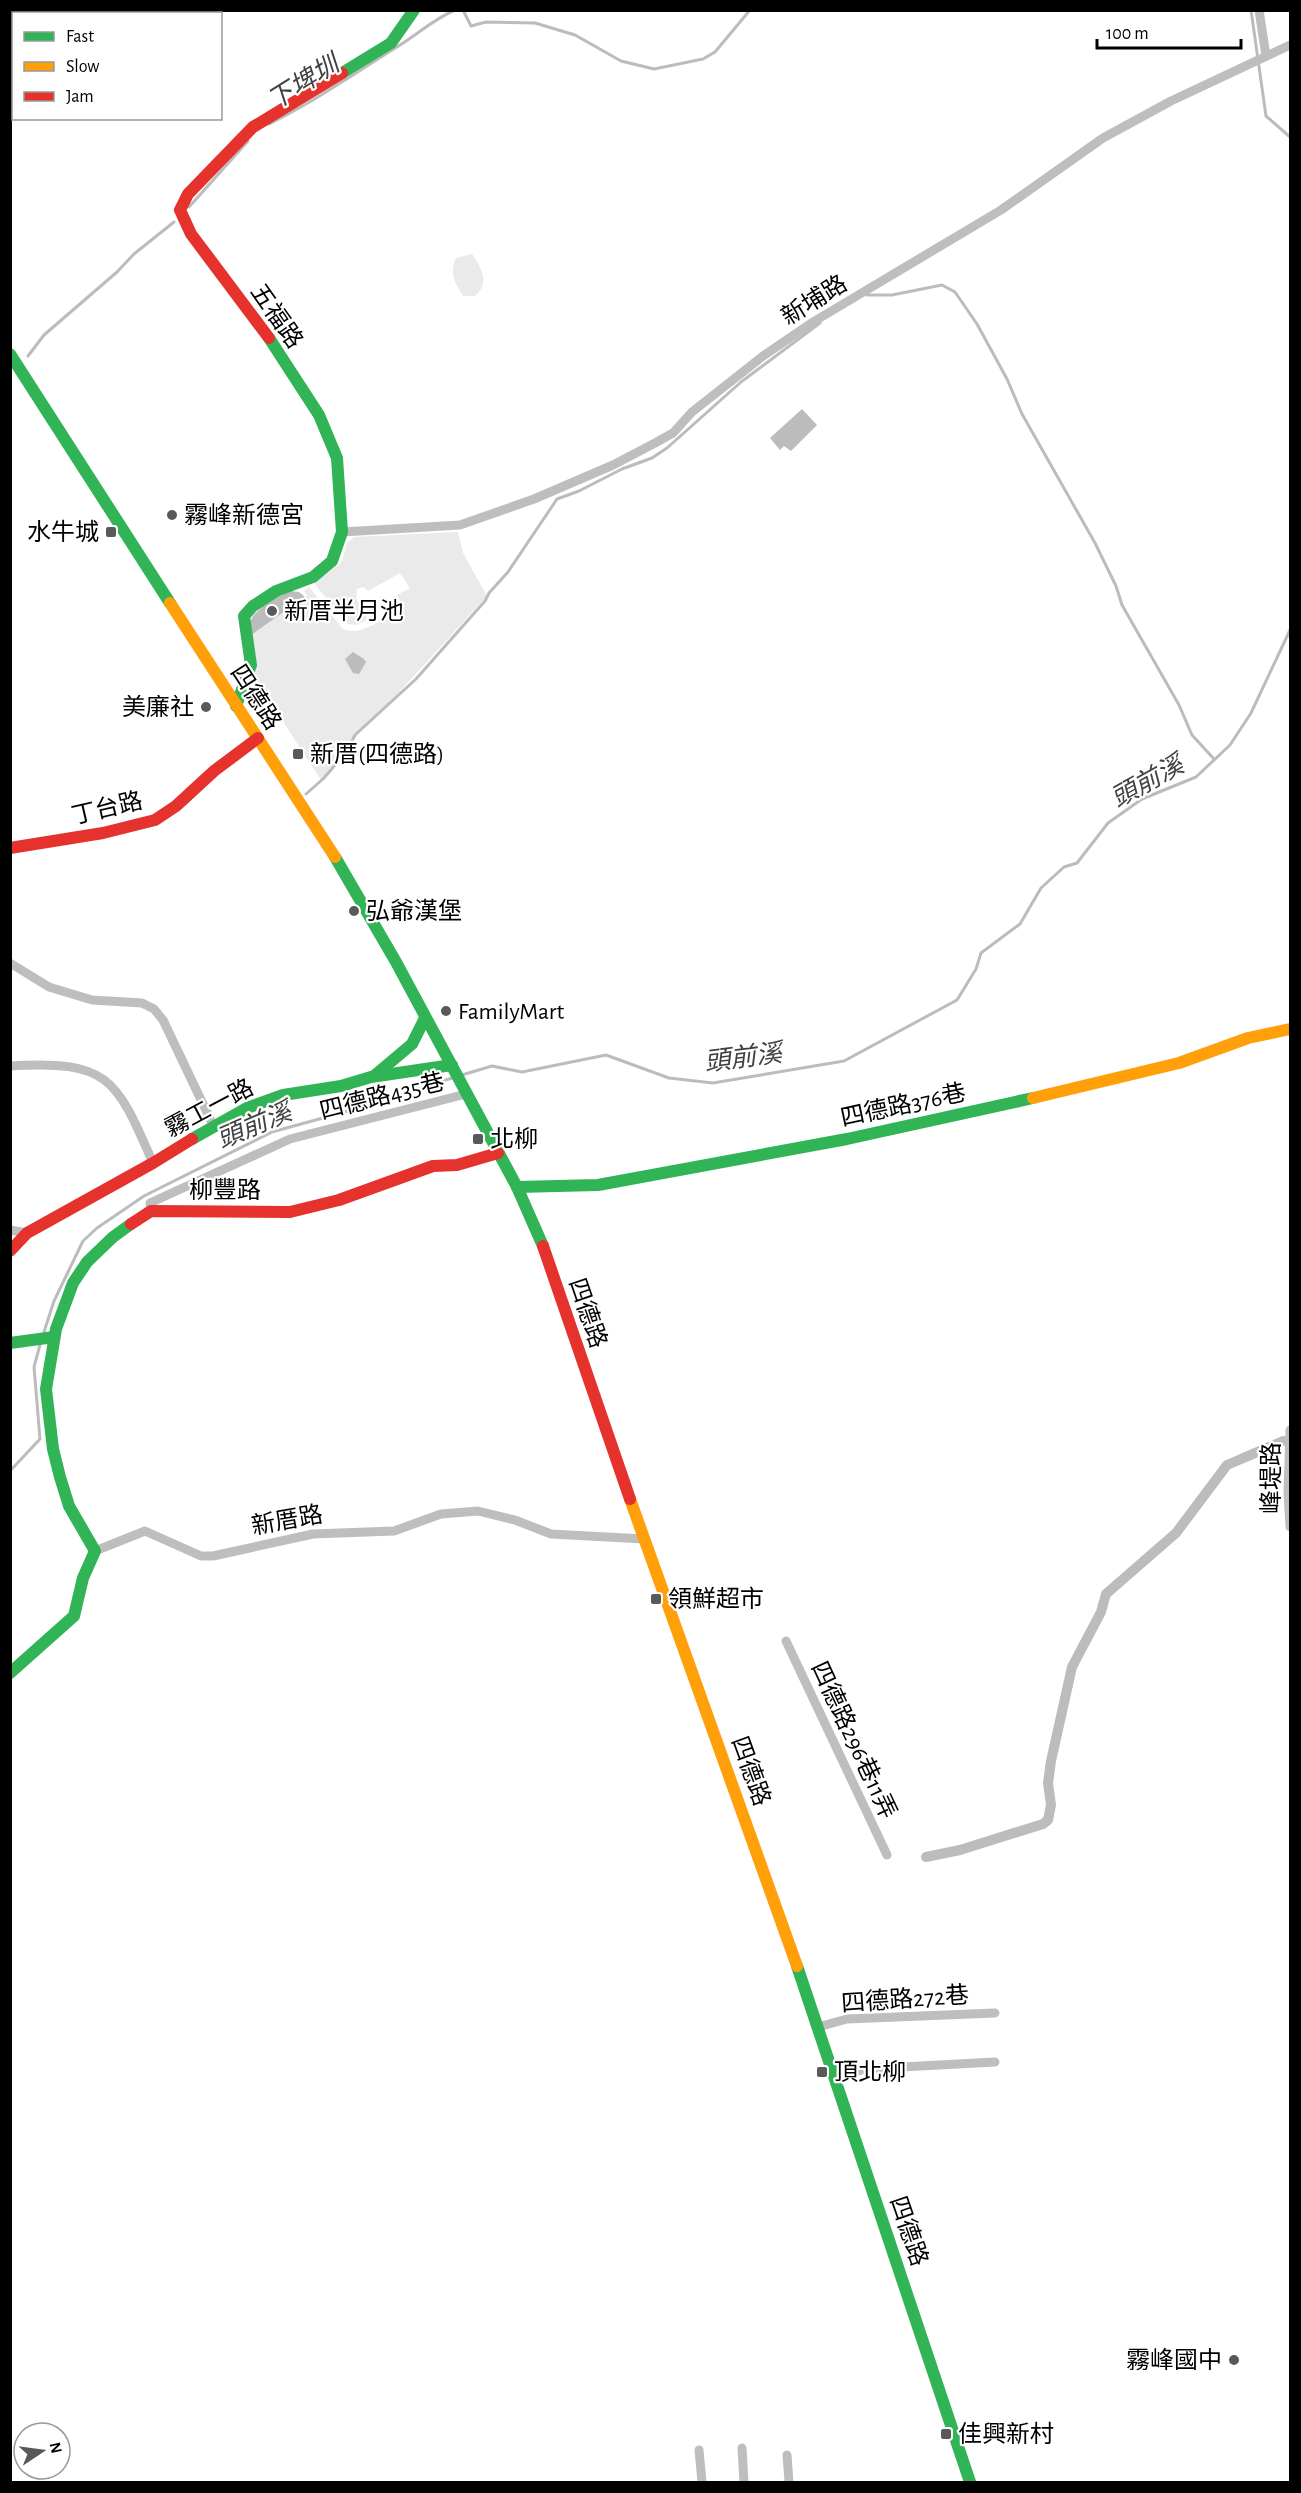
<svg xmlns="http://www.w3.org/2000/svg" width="1301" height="2493" viewBox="0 0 1301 2493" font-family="'Alegreya Sans','Noto Sans TC',sans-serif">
  <rect width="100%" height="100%" fill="#fff"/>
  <g fill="#eaeaea">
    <path d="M472 254C482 269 490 283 475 296H463C455 283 449 273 456 258Z"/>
    <path d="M458 532 463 553 487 596 381 712 354 735 345 753 321 780 254 677 247 638 307 596 304 591 309 587 343 629C362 637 386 617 403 607L397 595 410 588 400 573 368 591 363 587 357 589 356 598 368 619 357 625 347 624 314 583 341 563 347 543 354 537Z"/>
  </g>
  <g fill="#bcbcbc">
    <path d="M802 409 817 425 791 451 784 446 780 450 770 438Z"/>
    <path d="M291 591 299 592 305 597 247 638C244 614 272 598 291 591Z"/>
    <path d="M353 652 364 659 366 662 359 674 353 673 345 659Z"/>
  </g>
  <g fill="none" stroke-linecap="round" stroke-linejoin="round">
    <g stroke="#bcbcbc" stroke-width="3">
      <path d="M463 10 471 26 486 22 535 23 575 35 621 61 654 69 703 59 715 52 750 10"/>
      <path d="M1251 10 1266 116 1290 137"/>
      <path d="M269 124C315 101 357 72 400 45 419 33 434 19 455 10"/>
      <path d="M189 207 248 141"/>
      <path d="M867 295H892L942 285 955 292 977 324 1007 379 1022 414 1095 543 1116 586 1122 605 1179 705 1192 735 1214 759"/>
      <path d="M28 356 44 335 117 272 134 254 174 222"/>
      <path d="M306 794 324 778 347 751 355 735 416 679 485 601 489 593 508 572 557 499 579 491 622 469 652 458 667 448 741 382 820 323"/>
      <path d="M462 1075 492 1066 522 1072 606 1055 669 1078 713 1083 844 1061 957 1000 976 969 981 953 1020 924 1041 888 1064 867 1077 863 1108 823 1142 799 1196 777 1230 745 1251 713 1290 630"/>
      <path d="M43 1335 54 1301 83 1241 97 1228 144 1196 272 1132 370 1105 455 1077"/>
      <path d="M10 1471 40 1439 34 1367 41 1341"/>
    </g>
    <path stroke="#bcbcbc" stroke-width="10" d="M926 1857 960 1850 1043 1824 1048 1820 1051 1805 1048 1783 1051 1761 1072 1667 1101 1612 1106 1594 1176 1533 1227 1465 1283 1441"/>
    <g stroke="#bebebe" stroke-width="9">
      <path d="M1259 10 1266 56"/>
      <path d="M342 532 460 525 534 499 613 465 655 443 673 433 692 412 763 356 813 322 1001 210 1103 138 1171 101 1290 45"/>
      <path d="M10 963 49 987 92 1000 142 1003 154 1009 163 1020 213 1125"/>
      <path d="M10 1066C109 1060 116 1078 153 1163"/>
      <path d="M151 1211 150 1203 290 1139 466 1094"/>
      <path d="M10 1230 27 1233"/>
      <path d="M1290 1430 1288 1493 1290 1527"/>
      <path d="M95 1551 145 1531 201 1556H213L313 1534 394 1531 441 1514 478 1511 515 1520 551 1534 644 1539"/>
      <path d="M786 1641 887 1855"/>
      <path d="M818 2027 847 2019 995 2013"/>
      <path d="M835 2079 864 2069 995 2062"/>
      <path d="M742 2448 744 2482"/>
      <path d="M699 2450 702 2482"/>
      <path d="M787 2455 789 2482"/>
    </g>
    <g stroke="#30b455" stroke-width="12">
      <path d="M342 73 391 43 414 10"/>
      <path d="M10 354 170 603"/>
      <path d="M236 706 251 665 244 616 253 606 276 591 313 577 332 561 342 532 337 458 319 415 269 338"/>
      <path d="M335 857 396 962 517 1187 543 1246"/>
      <path d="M374 1076 412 1044 425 1018"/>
      <path d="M192 1139 247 1108 283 1095 341 1086 371 1077 452 1065"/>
      <path d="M517 1187 598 1185 847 1139 1033 1098"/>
      <path d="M10 1343 54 1337"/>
      <path d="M10 1673 74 1616 83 1578 95 1551 69 1506 60 1477 53 1449 46 1389 56 1329 73 1283 87 1262 113 1237 131 1224"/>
      <path d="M797 1966 970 2482"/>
    </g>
    <g stroke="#ff9f0a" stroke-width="12">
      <path d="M170 603 335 857"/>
      <path d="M1033 1098 1179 1063 1248 1038 1290 1029"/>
      <path d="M630 1499 797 1966"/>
    </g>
    <g stroke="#e5322d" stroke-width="12">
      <path d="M269 338 191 234 180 210 188 194 253 127 342 73"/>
      <path d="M10 848 103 833 155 820 176 806 214 771 258 738"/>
      <path d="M131 1224 151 1211 290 1212 339 1200 433 1166 457 1165 498 1153"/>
      <path d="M543 1246 630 1499"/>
      <path d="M10 1251 27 1233 153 1163 192 1139"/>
    </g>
  </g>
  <g fill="#595959" stroke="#fff" stroke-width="2">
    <circle cx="172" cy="515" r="6"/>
    <rect x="105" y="526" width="12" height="12" rx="3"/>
    <circle cx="272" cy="611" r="6"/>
    <circle cx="206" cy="707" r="6"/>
    <rect x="292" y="748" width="12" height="12" rx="3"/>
    <circle cx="354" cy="911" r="6"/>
    <circle cx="446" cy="1011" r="6"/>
    <rect x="472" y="1133" width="12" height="12" rx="3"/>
    <rect x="650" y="1593" width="12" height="12" rx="3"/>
    <rect x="816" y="2066" width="12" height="12" rx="3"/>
    <circle cx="1234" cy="2360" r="6"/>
    <rect x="940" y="2428" width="12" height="12" rx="3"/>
  </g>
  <g text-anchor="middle" stroke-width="4.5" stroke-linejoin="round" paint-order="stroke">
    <g font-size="24" fill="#000" stroke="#fff">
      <text transform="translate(814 300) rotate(-32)" y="8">新埔路</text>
      <text transform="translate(277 316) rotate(55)" y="8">五福路</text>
      <text transform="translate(256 697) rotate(57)" y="8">四德路</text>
      <text transform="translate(107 808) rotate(-13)" y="8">丁台路</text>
      <text transform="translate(382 1096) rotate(-14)" y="8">四德路435巷</text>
      <text transform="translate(903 1105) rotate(-12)" y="8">四德路376巷</text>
      <text transform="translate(209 1108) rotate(-28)" y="8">霧工一路</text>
      <text x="225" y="1198">柳豐路</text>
      <text transform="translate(588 1313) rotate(71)" y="8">四德路</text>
      <text transform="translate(1271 1478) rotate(-90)" y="8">峰堤路</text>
      <text transform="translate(287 1520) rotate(-10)" y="8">新厝路</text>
      <text transform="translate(854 1740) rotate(65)" y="8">四德路296巷11弄</text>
      <text transform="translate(751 1771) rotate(70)" y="8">四德路</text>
      <text transform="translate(905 1999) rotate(-4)" y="8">四德路272巷</text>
      <text transform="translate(909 2231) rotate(71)" y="8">四德路</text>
    </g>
    <g font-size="24" fill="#000" stroke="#fff" text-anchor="start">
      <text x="184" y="523">霧峰新德宮</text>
      <text x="99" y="540" text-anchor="end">水牛城</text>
      <text x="284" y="619">新厝半月池</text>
      <text x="194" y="715" text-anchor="end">美廉社</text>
      <text x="310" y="762">新厝(四德路)</text>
      <text x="366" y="919">弘爺漢堡</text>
      <text x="458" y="1019">FamilyMart</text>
      <text x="490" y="1147">北柳</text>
      <text x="668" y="1607">領鮮超市</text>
      <text x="834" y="2080">頂北柳</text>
      <text x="1222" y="2368" text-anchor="end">霧峰國中</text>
      <text x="958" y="2442">佳興新村</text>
    </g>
    <g font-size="26" font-style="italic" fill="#414141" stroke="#fff">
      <text transform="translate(303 82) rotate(-32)" y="9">下埤圳</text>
      <text transform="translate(1147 781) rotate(-29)" y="9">頭前溪</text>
      <text transform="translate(743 1057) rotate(-7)" y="9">頭前溪</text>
      <text transform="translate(254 1125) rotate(-23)" y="9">頭前溪</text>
    </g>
  </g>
  <rect width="1301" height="2493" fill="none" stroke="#000000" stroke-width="24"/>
  <rect x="12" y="12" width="210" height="108" fill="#ffffff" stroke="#999999" stroke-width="1.5"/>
  <rect x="24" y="32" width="30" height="9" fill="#30b455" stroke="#999999" stroke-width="1.5"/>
  <text x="66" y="42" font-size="18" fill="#000000">Fast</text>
  <rect x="24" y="62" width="30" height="9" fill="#ff9f0a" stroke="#999999" stroke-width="1.5"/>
  <text x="66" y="72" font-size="18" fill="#000000">Slow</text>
  <rect x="24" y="92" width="30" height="9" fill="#e5322d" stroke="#999999" stroke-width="1.5"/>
  <text x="66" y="102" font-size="18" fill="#000000">Jam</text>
  <g transform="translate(42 2451) rotate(77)"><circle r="28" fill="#ffffff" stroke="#999999" stroke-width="1.5"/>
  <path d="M0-4.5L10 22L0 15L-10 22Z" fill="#595959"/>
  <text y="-9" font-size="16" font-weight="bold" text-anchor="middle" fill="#000000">N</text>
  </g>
  <path d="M1097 39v9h144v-9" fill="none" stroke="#000000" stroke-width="3"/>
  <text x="1106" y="39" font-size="18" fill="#000000" stroke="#ffffff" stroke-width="4.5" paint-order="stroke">100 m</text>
</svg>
